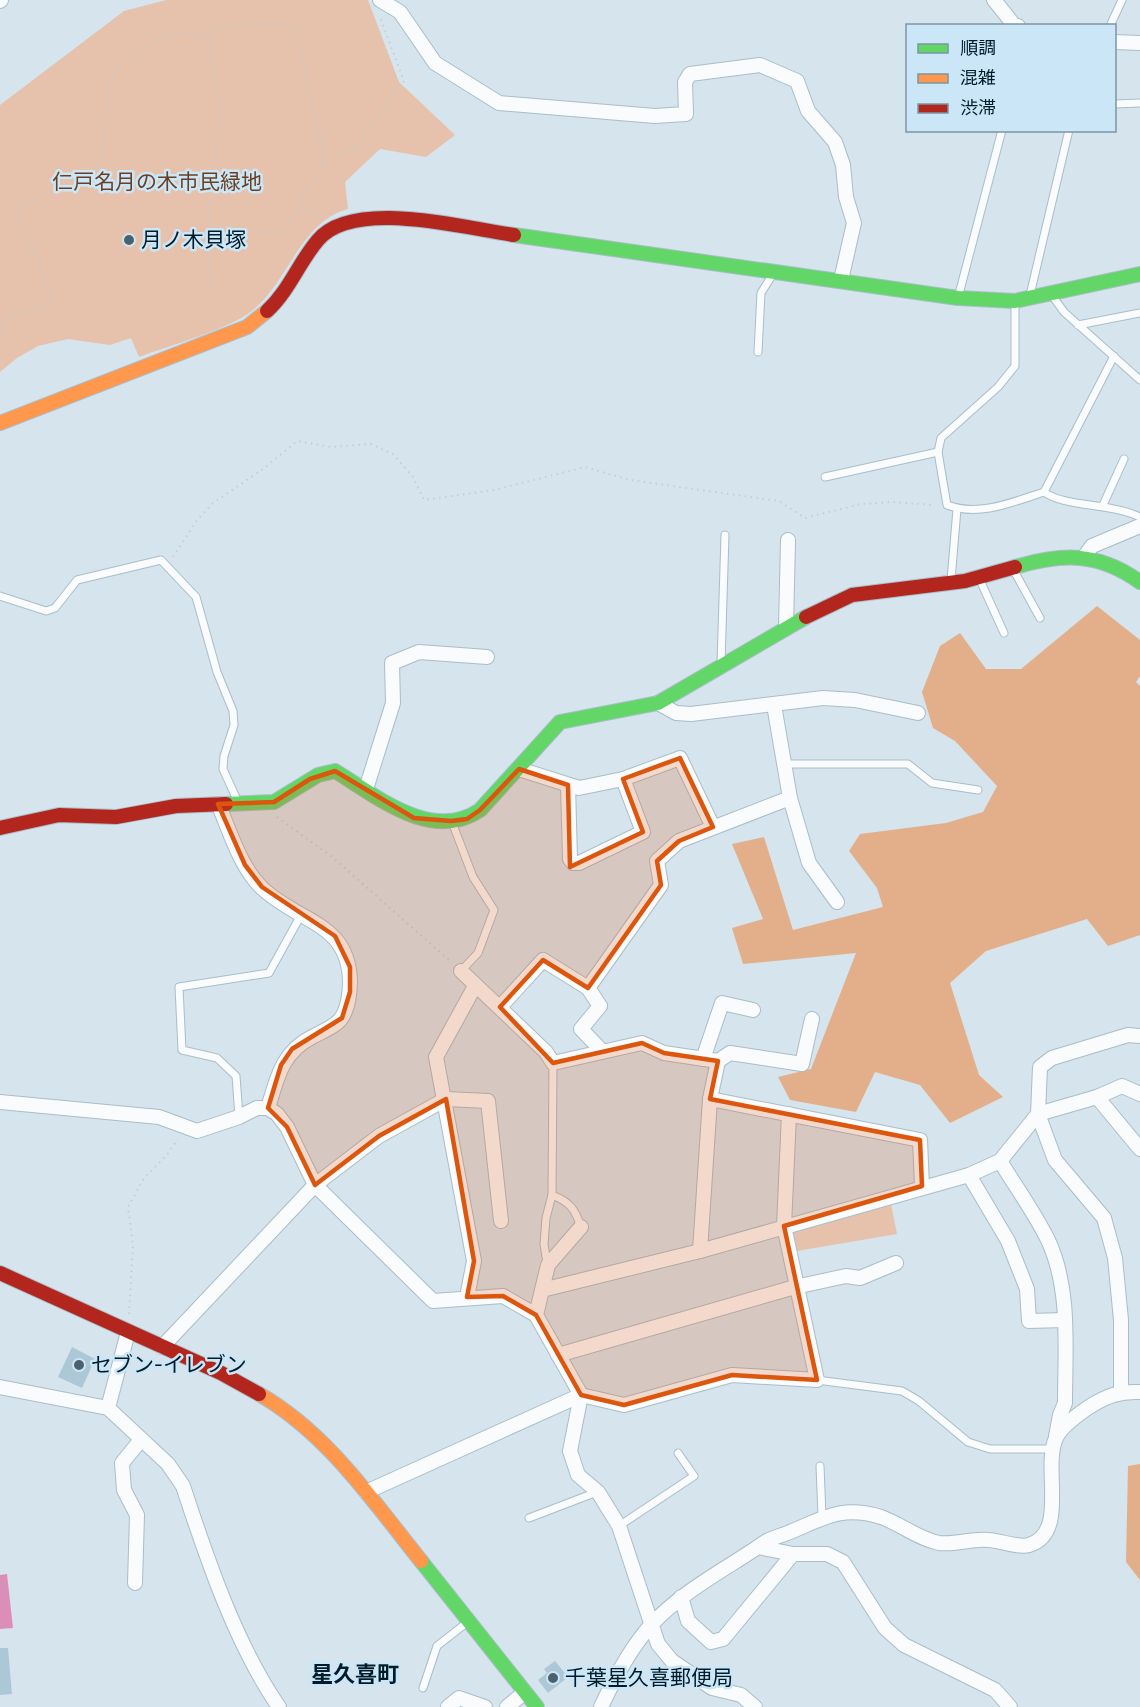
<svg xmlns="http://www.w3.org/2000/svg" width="1140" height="1707" viewBox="0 0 1140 1707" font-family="Figtree,'Noto Sans JP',sans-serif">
  <rect width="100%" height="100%" fill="#d5e4ed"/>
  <g fill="#e6c2ad">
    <path d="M166 0H368L399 82 455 135 426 157 380 149 345 182 348 209C300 222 289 281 253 310 229 330 170 345 139 357L131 338 110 345 68 339 38 346 17 358 0 372V105L124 11Z"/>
    <path d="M891 1204 897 1234 797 1251 793 1229Z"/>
  </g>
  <g fill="#e3af8b">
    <path d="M1097 606 1140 640V676L1136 682 1140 686V935L1108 946 1087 919 986 951 950 983 979 1075 1003 1097 950 1123 920 1085 875 1072 856 1112 790 1100 778 1077 811 1069 856 953 743 964 732 928 763 919 732 844 764 837 793 930 883 907 877 888 849 851 860 834 946 823 983 812 997 786 955 741 933 728 922 692 940 646 960 633 986 669H1021Z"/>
    <path d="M1140 1464V1580L1126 1562 1128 1466Z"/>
  </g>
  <path fill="#db8fb8" d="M7 1574 13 1628 0 1629V1575Z"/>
  <g fill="#acc8d6">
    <path d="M72 1347 95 1359 82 1388 58 1377Z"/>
    <path d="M0 1648H8L12 1694 0 1695Z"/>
    <path d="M555 1661 568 1677 548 1693 538 1680 547 1673 544 1669Z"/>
  </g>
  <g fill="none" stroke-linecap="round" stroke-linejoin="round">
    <defs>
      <g id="lane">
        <path d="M1110 26 1122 0"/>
        <path d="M1114 104 1140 103"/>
        <path d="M1051 294 1064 312 1140 380"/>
        <path d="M1030 295 1069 130"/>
        <path d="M958 298 1002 130"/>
        <path d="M1015 301V366L998 387 941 438 938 452 947 505C979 517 1013 502 1044 492L1114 356"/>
        <path d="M1078 325 1140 313"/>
        <path d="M758 352 761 293 773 274"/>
        <path d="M825 477 938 452"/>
        <path d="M1044 492C1064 507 1111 503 1140 517"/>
        <path d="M1103 505 1124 459"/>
        <path d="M1013 569 1040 618"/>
        <path d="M979 578 1004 633"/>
        <path d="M951 580 957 509"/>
        <path d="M0 596 46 611 55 608 77 580 161 560 196 597 217 672 233 711 234 725 224 756 223 769 238 802"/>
        <path d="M721 663 725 535"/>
        <path d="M784 764H908L932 783 978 790"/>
        <path d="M452 822 473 877 494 910 478 953 461 971"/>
        <path d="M239 1117 236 1076 217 1058 182 1050 179 987 269 973 301 915"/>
        <path d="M552 1195C570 1202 575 1209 581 1227"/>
        <path d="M547 1263 544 1244 546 1218 552 1195 553 1063"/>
        <path d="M817 1380 902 1391 919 1401 968 1442 990 1449H1053"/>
        <path d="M820 1466 822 1516"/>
        <path d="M529 1518 597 1492"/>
        <path d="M619 1526 694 1476 678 1453"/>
        <path d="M423 1688 437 1646 469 1621"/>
      </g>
      <g id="street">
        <path d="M380 0 400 12 435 63 499 103 655 116 686 114 685 82 690 74 760 65 797 81 808 111 835 142 843 165 846 197 854 223 841 280"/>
        <path d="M994 0 1014 25 1018 26"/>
        <path d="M0 1 1 0"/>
        <path d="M1114 42 1140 43"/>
        <path d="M1084 557 1092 546 1140 526"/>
        <path d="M786 627 788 540"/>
        <path d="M658 703 676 713 691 714 823 698 855 700 918 713"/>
        <path d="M774 705 790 798 809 863 837 902"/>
        <path d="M519 769 579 788 623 779 680 758 713 827"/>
        <path d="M568 785 570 859 573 863H579L643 832 623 779"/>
        <path d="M366 789 393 703 392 663 419 652 487 657"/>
        <path d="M218 804C230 831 240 867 262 888 299 923 349 922 350 982 350 992 348 1008 342 1017 337 1026 321 1032 312 1037 282 1052 277 1078 268 1108"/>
        <path d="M461 971 546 1052 553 1063 642 1043 664 1053 718 1061"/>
        <path d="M588 988 661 885 657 861 679 841 790 798"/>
        <path d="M500 1007 543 960 588 988 600 1006 581 1029 602 1051"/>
        <path d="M703 1059 722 1003 753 1010"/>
        <path d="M1097 1097 1140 1149"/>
        <path d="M710 1099 920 1140 922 1186"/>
        <path d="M0 1102 159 1117 197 1131 239 1117 257 1108H268L277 1114 287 1127 315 1185 433 1301 503 1296 536 1315"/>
        <path d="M1000 1161C1016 1187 1034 1212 1048 1240 1071 1289 1065 1349 1065 1403L1060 1415 1056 1436"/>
        <path d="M969 1175 1008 1241 1027 1289 1029 1321 1065 1320"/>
        <path d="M581 1227 548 1265 536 1315 581 1395 570 1451 578 1475 598 1492 619 1526 658 1644 672 1661 712 1688 741 1695 755 1707"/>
        <path d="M700 1251 710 1099 718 1061 730 1053 802 1064 812 1019"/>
        <path d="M542 1290 700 1251 969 1175 1000 1161 1038 1114 1097 1097 1122 1086 1140 1094"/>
        <path d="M467 1297 474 1261 436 1057 475 986"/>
        <path d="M162 1347 315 1185 379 1136 446 1099 488 1101 501 1221"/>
        <path d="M558 1355 795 1287 846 1276 860 1278 896 1263"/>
        <path d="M0 1387 108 1408 168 1464 183 1486C207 1559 236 1645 279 1707"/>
        <path d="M1121 1391V1320L1115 1258 1104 1218 1055 1160 1038 1114 1040 1067 1052 1058 1128 1035 1140 1036"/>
        <path d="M108 1408 128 1332"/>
        <path d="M366 1492 581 1395 624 1405 732 1375 817 1380 784 1226 789 1114"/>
        <path d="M758 1547C768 1539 774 1538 785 1534 821 1520 840 1504 881 1517 901 1524 918 1539 939 1543 957 1545 972 1538 989 1540 1001 1541 1019 1548 1029 1545 1069 1533 1042 1468 1056 1438 1061 1426 1079 1414 1089 1407 1106 1396 1120 1391 1140 1392"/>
        <path d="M135 1583 137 1515 124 1490 122 1463 140 1441"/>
        <path d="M681 1597 688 1621 711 1642 723 1639 793 1554"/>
        <path d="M448 1707 459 1698 485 1707"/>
        <path d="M507 1707 525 1692"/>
        <path d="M601 1707C614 1679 631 1647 652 1624 682 1592 722 1571 758 1547L793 1554H827L843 1562 885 1628 904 1645 995 1690 1010 1707"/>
      </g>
      <g id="fast">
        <path d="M514 235 958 298 1015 301 1140 274"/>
        <path d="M1015 567C1063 553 1098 552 1140 582"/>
        <path d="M226 804 274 802 318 775 335 771C376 796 432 843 480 810L560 722 658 703 806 617"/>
        <path d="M421 1561 537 1707"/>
      </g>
      <g id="slow">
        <path d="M0 423 247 327 267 311"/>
        <path d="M259 1394C327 1433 372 1500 421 1561"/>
      </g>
      <g id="jam">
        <path d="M267 311C289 291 299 262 318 240 354 198 463 228 514 235"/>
        <path d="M806 617 852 595 965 581 1015 567"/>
        <path d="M0 828 59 815 116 817 176 806 226 804"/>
        <path d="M0 1273 221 1373 259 1394"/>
      </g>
    </defs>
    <use href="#lane" stroke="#a9bec9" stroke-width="9"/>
    <use href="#street" stroke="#a9bec9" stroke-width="16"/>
    <use href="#fast" stroke="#a9bec9" stroke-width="16"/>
    <use href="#slow" stroke="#a9bec9" stroke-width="16"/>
    <use href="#jam" stroke="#a9bec9" stroke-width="16"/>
    <g stroke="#c8cdd0" stroke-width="2" stroke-dasharray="1.5 4.5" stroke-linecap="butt">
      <path d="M208 37 220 112 209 224 210 284"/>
      <path d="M297 208 308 209 321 216"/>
      <path d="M209 224 279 233 287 227 321 168 327 161 359 144 404 81 380 17"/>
      <path d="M0 339 6 318 53 300 17 211 54 188 100 168 111 86 119 67 142 48 162 37 186 33 208 37 229 26 290 24 297 34 322 145 321 168"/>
      <path d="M173 557 197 520 213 503 263 469 297 441 331 447 371 444 393 454 413 477 424 500 494 490 585 467 630 480 779 501 805 518 861 504 893 502 935 505"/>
      <path d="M277 817 331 856 450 961"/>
      <path d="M129 1314 133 1246 128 1207 144 1178 167 1155 178 1139"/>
    </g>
    <use href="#lane" stroke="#f9fbfc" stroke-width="7"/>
    <use href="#street" stroke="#f9fbfc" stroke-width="14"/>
    <use href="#fast" stroke="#63d668" stroke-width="14"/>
    <use href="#slow" stroke="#ff974d" stroke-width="14"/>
    <use href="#jam" stroke="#b3261e" stroke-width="14"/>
  </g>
  <path fill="#dc560e" fill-opacity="0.2" stroke="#dc560e" stroke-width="4.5" stroke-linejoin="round" d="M680 758 713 827 679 841 657 861 661 885 588 988 543 960 500 1007 553 1063 642 1043 664 1053 718 1061 710 1099 920 1140 922 1186 784 1226 817 1380 732 1375 624 1405 581 1395 536 1315 503 1296 467 1297 474 1261 446 1099 379 1136 315 1185 287 1127 268 1108 281 1065 292 1049 342 1018 350 992V967L335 936 262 887 245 865 218 804 274 802 310 779 335 771 414 818 451 821 467 819 480 810 519 769 568 785 570 867 643 832 623 779Z"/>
  <g fill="#4b626e" stroke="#cbe7f7" stroke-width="2">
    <circle cx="129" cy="240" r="6"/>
    <circle cx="79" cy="1365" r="6"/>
    <circle cx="553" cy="1678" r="6"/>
  </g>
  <g text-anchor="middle" stroke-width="5" stroke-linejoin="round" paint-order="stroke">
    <g font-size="21" fill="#6b3f23" stroke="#cbe7f7">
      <text x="157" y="189">仁戸名月の木市民緑地</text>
    </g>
    <g font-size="21" fill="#001c2a" stroke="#cbe7f7" text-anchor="start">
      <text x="141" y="247">月ノ木貝塚</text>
      <text x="91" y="1372">セブン-イレブン</text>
      <text x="565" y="1685">千葉星久喜郵便局</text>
    </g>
    <g font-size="22" font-weight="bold" fill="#001c2a" stroke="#cbe7f7">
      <text x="355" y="1682">星久喜町</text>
    </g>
  </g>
  <rect x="906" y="24" width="210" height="108" fill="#cbe7f7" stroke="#7a96a5" stroke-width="1.5"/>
  <rect x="918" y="44" width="30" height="9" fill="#63d668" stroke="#7a96a5" stroke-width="1.5"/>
  <text x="960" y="54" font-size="18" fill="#001c2a">順調</text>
  <rect x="918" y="74" width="30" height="9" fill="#ff974d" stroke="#7a96a5" stroke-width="1.5"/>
  <text x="960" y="84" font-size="18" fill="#001c2a">混雑</text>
  <rect x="918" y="104" width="30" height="9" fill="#b3261e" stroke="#7a96a5" stroke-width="1.5"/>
  <text x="960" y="114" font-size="18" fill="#001c2a">渋滞</text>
</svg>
